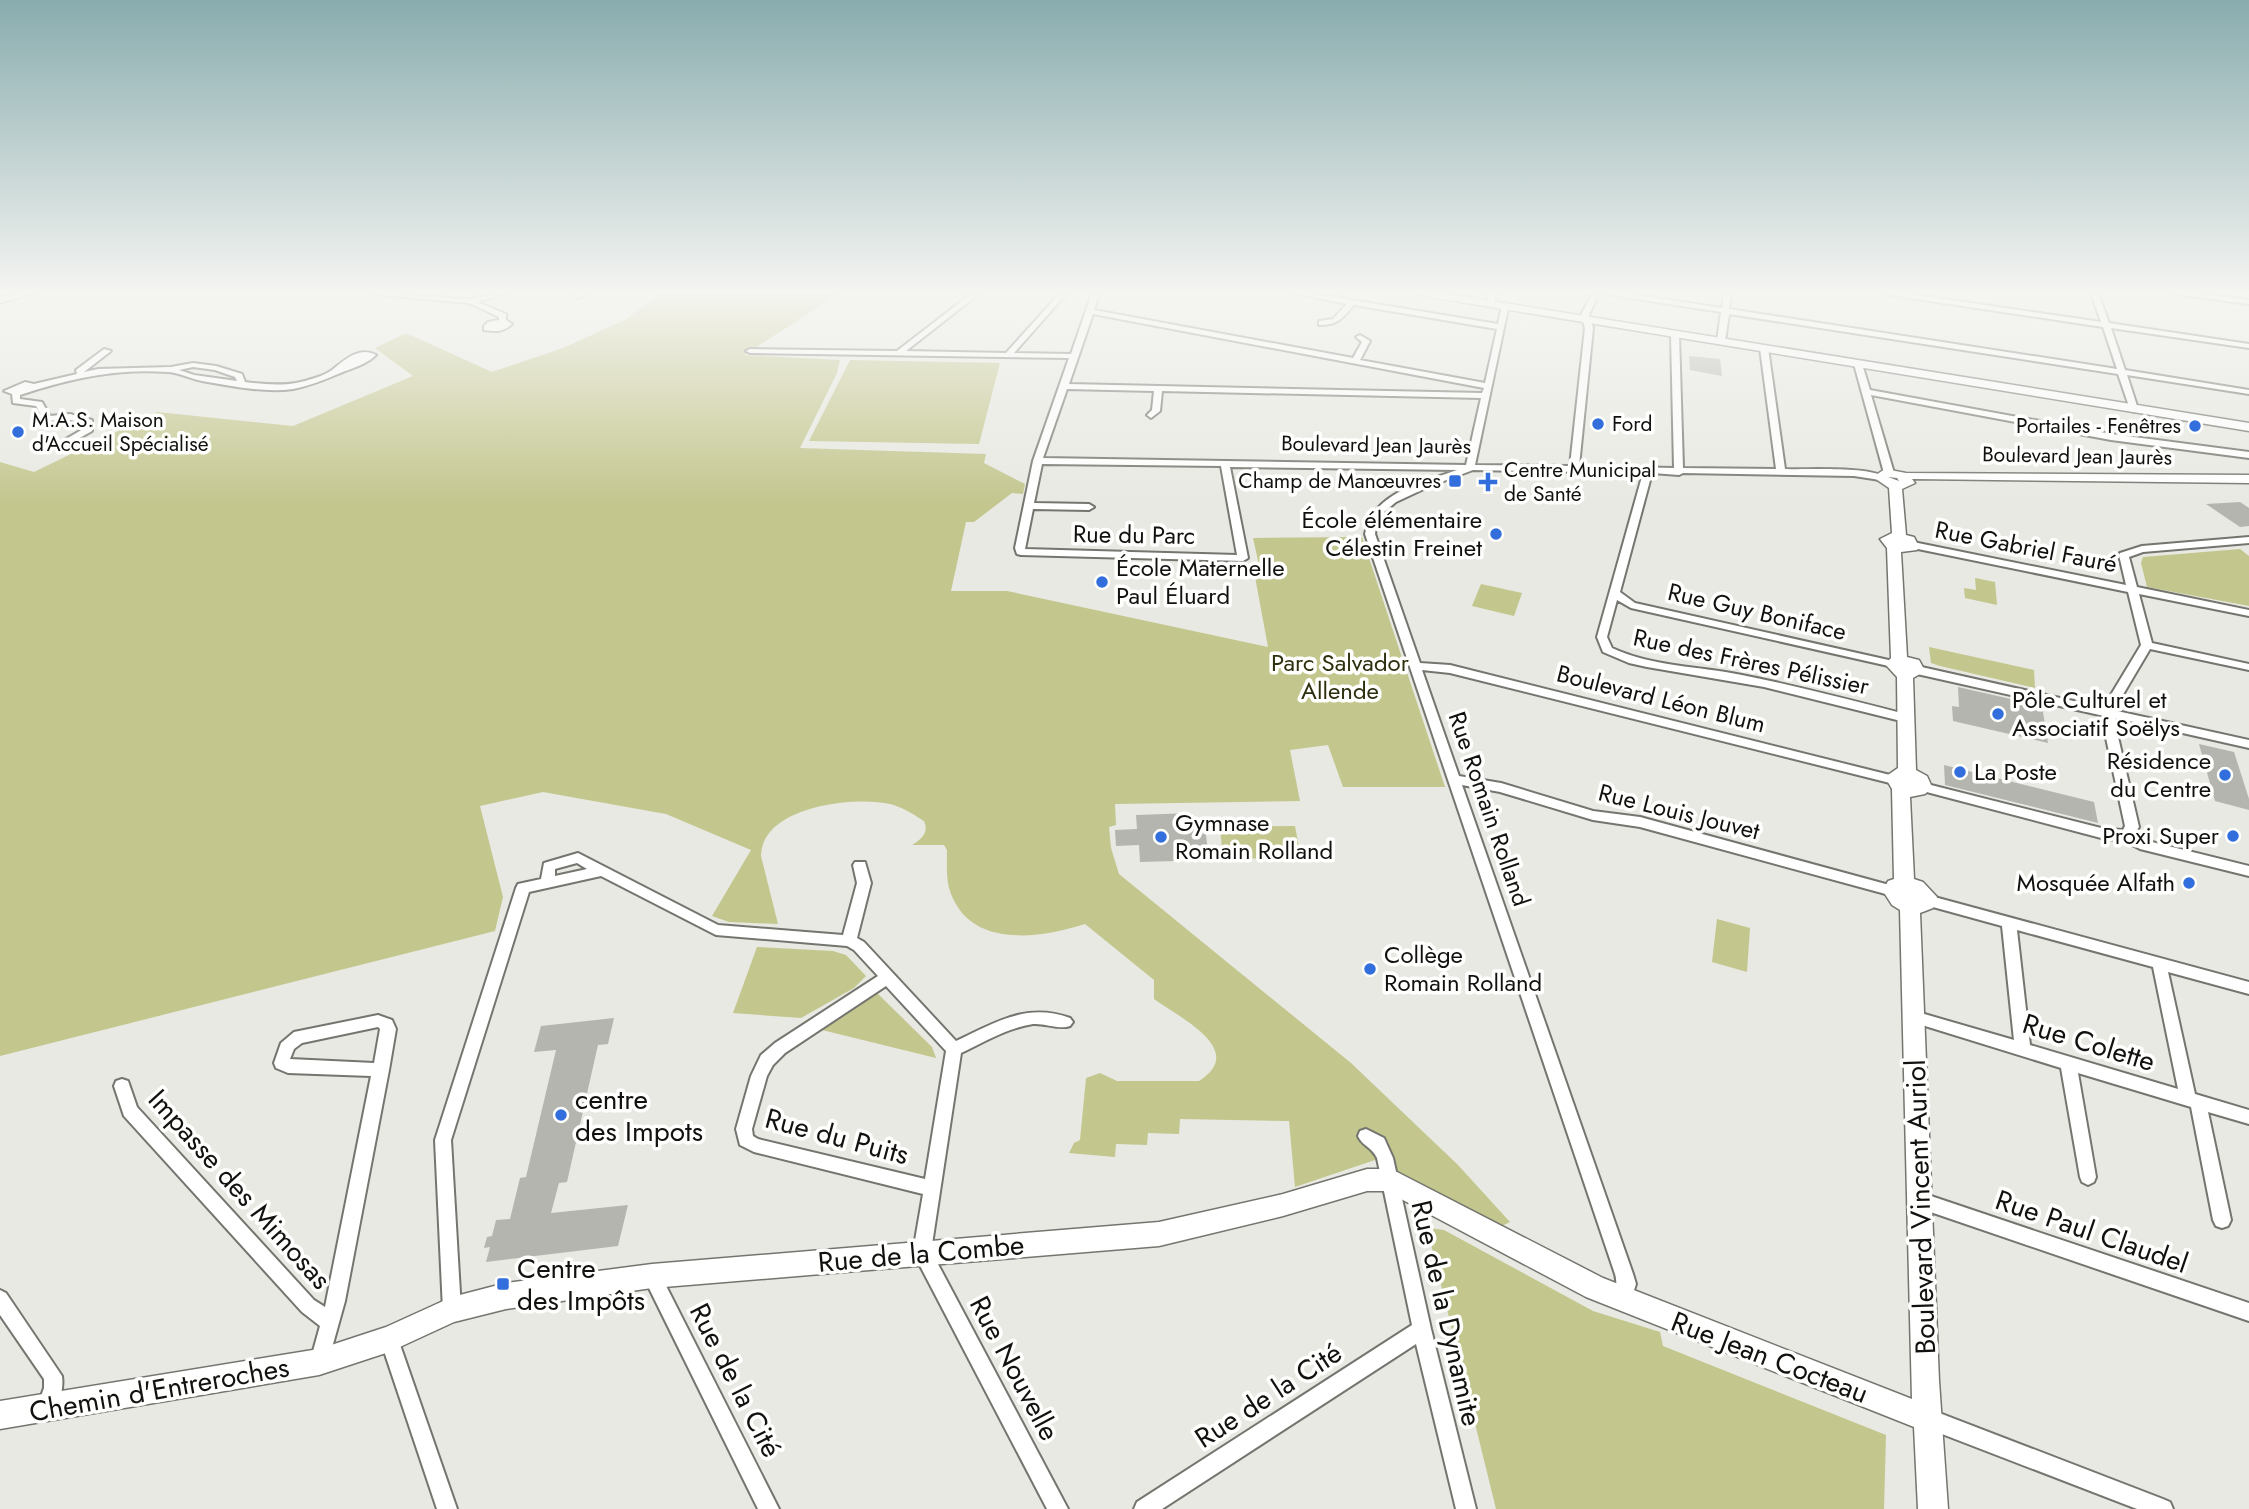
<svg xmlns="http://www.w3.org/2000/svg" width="2249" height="1509" viewBox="0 0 2249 1509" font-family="Jost,sans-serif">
  <rect width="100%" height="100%" fill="#e8e9e2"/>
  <g fill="#c3c68d">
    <path d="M661 293H840L744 355 840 360 837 373 800 448 986 454 984 463 1025 484 1023 494 1012 493 974 522H966L951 591H1007L1268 647 1253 566 1259 565 1253 538 1362 537 1445 787H1343L1328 745 1290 750 1300 801 1115 804 1116 825 1109 827 1111 848 1119 874 1351 1063 1458 1165 1510 1222 1502 1226 1375 1160 1295 1187 1289 1121 1180 1119 1179 1134 1148 1133 1147 1145 1116 1144 1115 1157 1069 1153 1074 1143 1080 1140 1086 1078 1100 1073 1117 1081H1199C1248 1050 1180 1018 1154 999V980L1085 924C1038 939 967 949 949 888 946 876 947 862 947 850L944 845H912C922 839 929 833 924 821 913 814 902 807 890 804 854 796 762 806 761 856L778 924 729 922 712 916 751 850 666 814 543 792 480 806 503 897 495 931 0 1056V462L34 472 157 412 293 426 413 376 375 348 406 333 492 372 563 348 627 319Z"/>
    <path d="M850 360 1000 363 979 444 809 441Z"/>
    <path d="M2240 549 2249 556V606L2147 587 2141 563 2143 557Z"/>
    <path d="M1975 578 1995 582 1997 605 1965 598 1964 588 1976 590Z"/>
    <path d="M1481 584 1522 593 1514 616 1472 606Z"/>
    <path d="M1929 647 2034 670 2035 688 1940 666 1931 663Z"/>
    <path d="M1295 826 1301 858 1223 859 1220 827Z"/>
    <path d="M1717 919 1750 928 1747 972 1712 962Z"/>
    <path d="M757 947 833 951 846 955 866 976 854 988 801 1018 733 1013Z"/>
    <path d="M876 992 932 1047 936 1058 818 1029Z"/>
    <path d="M1430 1228 1444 1230 1593 1311 1660 1332 1663 1346 1886 1435 1884 1509H1496L1428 1232Z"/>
  </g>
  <g fill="#b5b5af">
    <path d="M1689 356 1720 359 1722 376 1690 370Z"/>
    <path d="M2240 502 2249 508V526L2240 527 2206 504Z"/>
    <path d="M1958 687 2042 706 2048 743 1953 721 1952 706 1959 707Z"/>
    <path d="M2199 744 2234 752 2249 799V810L2215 801Z"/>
    <path d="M1944 765 2094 802 2098 823 1945 785Z"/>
    <path d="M1192 813 1194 827H1205L1209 860 1140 862 1139 845 1116 846 1115 830 1137 829 1136 815Z"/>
    <path d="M614 1018 608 1044 598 1045 567 1182 559 1183 551 1213 628 1205 618 1246 486 1262 490 1247 484 1248 487 1237 492 1236 496 1220 510 1219 520 1178 526 1177 556 1050 534 1052 541 1026Z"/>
  </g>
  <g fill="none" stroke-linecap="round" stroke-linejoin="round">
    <defs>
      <g id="street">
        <path d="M376 293C407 293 438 299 469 299 481 298 493 293 506 293L477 302 506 314V320L512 324C503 332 496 332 484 330V326L488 322 499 320V317L469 303 379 295Z"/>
        <path d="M573 293H581L584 296 577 298Z"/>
        <path d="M972 293H980L906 351 1006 353 1060 293H1067L1014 353 1071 354 1092 293H1099L1094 310 1353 358 1362 342 1356 337 1360 335 1370 341 1360 360 1485 383 1497 329 1354 305C1342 318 1339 325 1319 325V321L1333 319 1347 304 1293 293H1309L1498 324 1502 306 1509 304 1475 465 1570 466 1585 328 1581 315 1593 293H1599L1589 315 1593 328 1579 466 1674 468 1671 334 1675 332 1679 334 1683 468 1776 469 1760 348 1764 346 1768 348 1785 469C1809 470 1866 466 1885 477L1880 480 1854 476 1683 473 1679 475 1652 473 1620 592 1635 603 1893 661 1899 664 1897 666 1893 667 1631 608 1617 600 1607 637 1612 648C1653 667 1699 666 1742 675 1798 686 1854 701 1909 715L1911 718 1905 722 1764 687 1647 667 1629 663 1603 652 1597 637 1643 473 1473 470 1428 487 1396 502 1384 512 1377 521 1375 534 1420 663 1450 665 1894 776 1900 780 1894 784 1450 673 1422 670 1459 776 1501 783 1593 811 1640 817 1893 886 1898 887 1900 891 1898 895 1893 896 1640 827 1593 820 1500 792 1462 785 1633 1274 1636 1284 1629 1306 1623 1309 1617 1306C1612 1295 1619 1288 1615 1274L1365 534C1373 492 1422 483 1457 470L1230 467 1248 558 1243 561 1021 555 1017 554 1015 548 1033 461 1069 358 750 353 746 351 750 349 897 351ZM1093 314 1484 388 1482 393 1069 384ZM1067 389 1154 391 1152 410 1147 415 1151 418 1160 411 1162 391 1481 398 1466 465 1043 458ZM1042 464 1221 466 1237 555 1025 549 1033 509 1089 510 1094 507 1089 504 1034 503Z"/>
        <path d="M1488 293H1495V306L1488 304Z"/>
        <path d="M1607 293H1623L1722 308 1724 293H1731L1729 309 2117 369 2103 327 1890 295 1886 293H1903L2101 322 2091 293H2098L2109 323 2249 344V348L2111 328 2125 370 2249 390V394L2127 375 2138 409 2134 412 2130 409 2118 374 1729 314 1725 341 1721 343 1717 341 1721 312 1611 295Z"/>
        <path d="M2176 293H2195L2249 300V304L2180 295Z"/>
        <path d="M104 349 111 351 84 372 98 369 171 367 193 363 216 366 242 374 245 382C261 384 279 386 296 383 307 381 324 376 332 370 345 360 359 346 376 355 366 365 352 368 338 374 324 380 309 386 293 389 264 393 231 386 202 381 191 379 178 372 167 372 115 368 68 379 20 395V399L42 402 50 416 70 414 92 420V431L69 444 65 441 66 439 85 428V423L70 420 44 421 36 406 13 403 12 394 4 391 25 382 34 384 77 374 76 370ZM193 367 215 370 235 377 237 381 194 375 179 370Z"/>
        <path d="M1855 362 1862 364 1870 390 2111 434 2249 452V458L2111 440 1871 395 1894 473 1889 476 1884 473 1854 364Z"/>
        <path d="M2249 537V543L2143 552 2129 557 2137 587 2249 610V616L2139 594 2152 643 2249 664V670L2150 649 2118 703 2117 711 2249 740V748L2116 718 2115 724 2139 827 2134 834 2144 840 2249 866V876L2140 849 2123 840 2105 839 1919 790 1917 787 1919 784 1923 783 2105 829 2123 830 2125 826 2103 724 2104 716 1917 674 1911 670 1917 666 2105 708 2106 703 2141 645 2128 592 1913 548 1908 545 1909 543 1913 542 2126 585 2119 555 2120 553 2142 546Z"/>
        <path d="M578 853 718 925 843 935 857 883 853 865 855 862H865L871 883 857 938 864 942 956 1041C995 1023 1026 1002 1070 1018L1073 1022 1070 1026C1059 1030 1045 1023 1033 1024 1007 1028 984 1042 961 1053L931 1251 1068 1509H1047L916 1258 913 1252 923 1194 754 1152 740 1145 736 1129 751 1076 761 1055 775 1043 878 976 854 950 847 946 716 935 601 876 529 892 451 1140 461 1310 458 1316 452 1319 446 1316 443 1310 435 1140 516 888 518 884 541 879 544 863ZM577 863 587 869 555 876V869ZM886 986 946 1051 925 1179 758 1139 753 1136 752 1129 767 1076 773 1065 785 1053Z"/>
        <path d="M1927 895 2249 982V994L2168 972 2195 1094 2249 1110V1124L2208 1112 2231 1220 2228 1226 2222 1228 2216 1226 2213 1220 2191 1107 2078 1073 2096 1177 2094 1182 2088 1185 2082 1182 2080 1177 2061 1068 1909 1021 1906 1017 1909 1013 1914 1011 2014 1040 2002 926 1922 904 1920 900 1922 896ZM2017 930 2153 967 2178 1089 2030 1045Z"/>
        <path d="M378 1015 392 1020 396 1029 389 1070 345 1301 328 1362 326 1369 319 1371 312 1369 310 1362 320 1326 302 1312 124 1116 114 1086 116 1081 122 1079 128 1081 137 1107 314 1300 325 1307 371 1076 288 1073 276 1068 274 1063 281 1043 294 1032ZM378 1027 380 1029 374 1063 290 1059 294 1049 302 1043Z"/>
        <path d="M1366 1129 1384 1138 1393 1158 1431 1329 1476 1509H1456L1416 1344 1162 1509H1134L1137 1502 1412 1325 1377 1158C1371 1146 1362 1146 1358 1136L1360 1131Z"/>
        <path d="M1919 1192 2249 1303V1321L1913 1206 1910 1200 1913 1194Z"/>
        <path d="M652 1267 658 1270 779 1509H758L646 1282 643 1276 646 1270Z"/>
        <path d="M0 1290 6 1293 62 1376C64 1390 59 1401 54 1414L47 1417 40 1414 37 1407 44 1388V1379L0 1315Z"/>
        <path d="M389 1330 396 1332 398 1339 457 1509H437L380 1339 382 1332Z"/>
        <path d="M1929 1409 2163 1499 2170 1502 2173 1509H2137L1929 1429 1922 1426 1919 1419 1922 1412Z"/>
      </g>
      <g id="secondary">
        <path d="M18 293H36L0 303V297Z"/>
        <path d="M1419 293H1442L2249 423V431L1424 296Z"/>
        <path d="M1885 469 1906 473 2249 475V483L1915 479H1912L1915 483 1902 489 1906 535 1914 537 1919 547 1917 550 1901 552 1907 657 1919 660 1925 671 1913 678 1916 770 1927 776 1932 787 1925 794 1910 797 1914 879 1923 882 1937 897 1933 908 1920 913 1939 1381 1948 1509H1918L1914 1427 1586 1297 1386 1191H1367L1283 1216 1159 1246 652 1288 506 1309 454 1322 389 1352 319 1375 0 1429V1401L319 1349 386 1327 452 1297 506 1283 652 1264 1159 1222 1283 1194 1367 1169H1388L1397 1172 1603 1278 1912 1399 1900 910 1892 905 1883 891 1888 881 1894 879 1892 789 1885 777 1898 768 1897 677 1885 664 1891 658 1887 548 1880 539 1892 533 1889 488 1873 477ZM1888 477 1897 478 1899 481Z"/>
      </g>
    </defs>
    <use href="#street" stroke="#75756f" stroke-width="4"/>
    <use href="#secondary" stroke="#75756f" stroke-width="3"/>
    <use href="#street" fill="#fff" fill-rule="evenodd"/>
    <use href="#secondary" fill="#fff" fill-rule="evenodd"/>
  </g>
  <linearGradient id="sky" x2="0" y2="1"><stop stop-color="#89acae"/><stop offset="0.58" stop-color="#f5f5f2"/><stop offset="1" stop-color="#f5f5f2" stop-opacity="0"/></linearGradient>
  <rect width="2249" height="504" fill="url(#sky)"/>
  <g fill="#326edc" stroke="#fffffe" stroke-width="2.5">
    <circle cx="1598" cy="424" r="7"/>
    <circle cx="2195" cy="426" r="7"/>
    <circle cx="18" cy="432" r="7"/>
    <rect x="1448" y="474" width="14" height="14" rx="3.5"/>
    <path d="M1484.5 471.5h7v7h7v7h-7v7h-7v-7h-7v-7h7z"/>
    <circle cx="1496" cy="534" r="7"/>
    <circle cx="1102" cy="582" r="7"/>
    <circle cx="1998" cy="714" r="7"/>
    <circle cx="1960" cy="772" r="7"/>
    <circle cx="2225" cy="775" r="7"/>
    <circle cx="2233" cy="836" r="7"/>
    <circle cx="1161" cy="837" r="7"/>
    <circle cx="2189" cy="883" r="7"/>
    <circle cx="1370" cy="969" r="7"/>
    <circle cx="561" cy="1115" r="7"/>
    <rect x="496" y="1277" width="14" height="14" rx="3.5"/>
  </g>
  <g text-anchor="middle" stroke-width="7" stroke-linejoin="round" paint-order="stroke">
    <g font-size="21" fill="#11120f" stroke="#fffffe" text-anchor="start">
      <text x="32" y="427">M.A.S. Maison<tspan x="32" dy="24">d'Accueil Spécialisé</tspan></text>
      <text x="1612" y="431">Ford</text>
      <text x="2181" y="433" text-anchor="end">Portailes - Fenêtres</text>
      <text x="1504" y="477">Centre Municipal<tspan x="1504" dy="24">de Santé</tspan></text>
      <text x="1441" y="488" text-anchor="end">Champ de Manœuvres</text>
    </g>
    <g font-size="21" fill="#11120f" stroke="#fffffe">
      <text transform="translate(1376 445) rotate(1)" y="7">Boulevard Jean Jaurès</text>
      <text transform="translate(2077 456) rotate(1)" y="7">Boulevard Jean Jaurès</text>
    </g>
    <g font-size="24" fill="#11120f" stroke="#fffffe" text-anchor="start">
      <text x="1482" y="528" text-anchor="end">École élémentaire<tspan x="1482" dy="28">Célestin Freinet</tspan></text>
      <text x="1116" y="576">École Maternelle<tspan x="1116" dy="28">Paul Éluard</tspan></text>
      <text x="2012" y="708">Pôle Culturel et<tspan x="2012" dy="28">Associatif Soëlys</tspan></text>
      <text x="2211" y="769" text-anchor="end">Résidence<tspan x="2211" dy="28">du Centre</tspan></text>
      <text x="1974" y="780">La Poste</text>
      <text x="1175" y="831">Gymnase<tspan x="1175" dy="28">Romain Rolland</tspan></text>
      <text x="2219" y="844" text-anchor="end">Proxi Super</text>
      <text x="2175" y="891" text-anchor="end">Mosquée Alfath</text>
      <text x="1384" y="963">Collège<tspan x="1384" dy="28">Romain Rolland</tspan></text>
    </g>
    <g font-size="24" fill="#11120f" stroke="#fffffe">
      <text transform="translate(1134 535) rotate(1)" y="8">Rue du Parc</text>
      <text transform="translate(2026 547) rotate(11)" y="8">Rue Gabriel Fauré</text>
      <text transform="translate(1757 612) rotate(13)" y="8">Rue Guy Boniface</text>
      <text transform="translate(1751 662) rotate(12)" y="8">Rue des Frères Pélissier</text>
      <text transform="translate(1661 699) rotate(14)" y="8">Boulevard Léon Blum</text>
      <text transform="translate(1489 809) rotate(71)" y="8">Rue Romain Rolland</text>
      <text transform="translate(1679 812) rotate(14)" y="8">Rue Louis Jouvet</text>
    </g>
    <g font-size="24" fill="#2e2f0e" stroke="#fffffe">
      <text x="1340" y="671">Parc Salvador<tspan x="1340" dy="28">Allende</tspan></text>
    </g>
    <g font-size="28" fill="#11120f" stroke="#fffffe">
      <text transform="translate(2089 1042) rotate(17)" y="10">Rue Colette</text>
      <text transform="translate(837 1136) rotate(15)" y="10">Rue du Puits</text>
      <text transform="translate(240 1189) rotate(48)" y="10">Impasse des Mimosas</text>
      <text transform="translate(1920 1207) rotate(-92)" y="10">Boulevard Vincent Auriol</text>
      <text transform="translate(2092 1231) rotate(19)" y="10">Rue Paul Claudel</text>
      <text transform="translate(921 1253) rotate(-5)" y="10">Rue de la Combe</text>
      <text transform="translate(1447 1313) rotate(77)" y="10">Rue de la Dynamite</text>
      <text transform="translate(1770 1357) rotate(21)" y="10">Rue Jean Cocteau</text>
      <text transform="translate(1015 1368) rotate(62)" y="10">Rue Nouvelle</text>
      <text transform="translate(736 1380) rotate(63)" y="10">Rue de la Cité</text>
      <text transform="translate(159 1389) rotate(-10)" y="10">Chemin d'Entreroches</text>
      <text transform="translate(1268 1395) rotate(-33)" y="10">Rue de la Cité</text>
    </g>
    <g font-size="28" fill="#11120f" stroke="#fffffe" text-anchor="start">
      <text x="575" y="1109">centre<tspan x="575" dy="32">des Impots</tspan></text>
      <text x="517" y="1278">Centre<tspan x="517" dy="32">des Impôts</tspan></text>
    </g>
  </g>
</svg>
